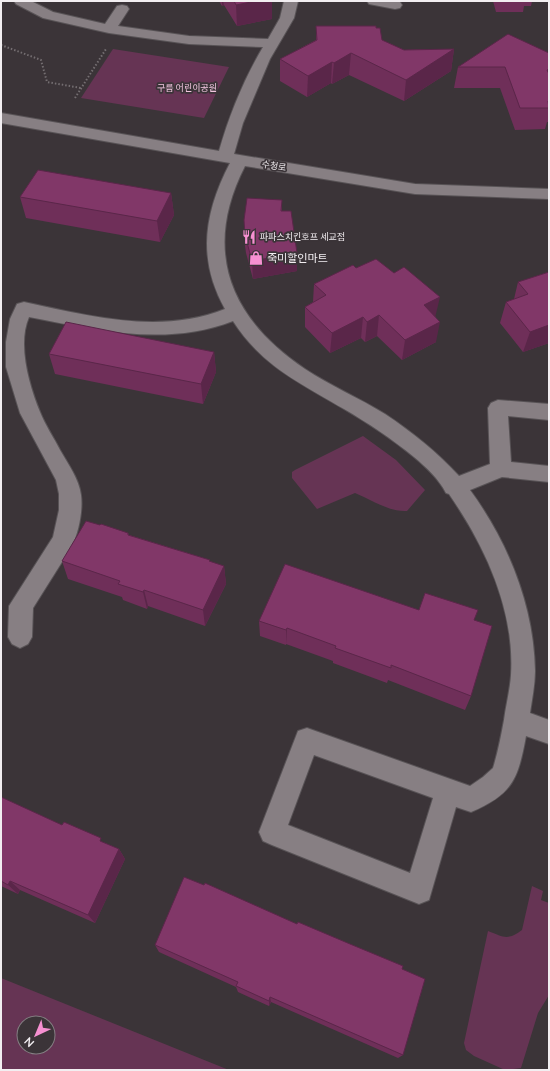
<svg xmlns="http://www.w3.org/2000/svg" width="550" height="1071" viewBox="0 0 550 1071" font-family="Lato,'Noto Sans KR',sans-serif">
  <rect width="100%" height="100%" fill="#3b3438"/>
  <g fill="#663454" fill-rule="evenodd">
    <path d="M113 49 229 67 204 118 81 98Z"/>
    <path d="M363 436 396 460 425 490 407 511C389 512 372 500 355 493L317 509 292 478V472L295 470Z"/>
    <path d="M532 886 543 891 541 900 549 903V995L538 1013 521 1068 505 1070 474 1056 466 1050 464 1043 488 931C504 937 507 941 522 930Z"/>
    <path d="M1 978 229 1070H1ZM24 1023H48V1047H24Z"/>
  </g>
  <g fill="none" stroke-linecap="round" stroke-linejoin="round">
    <defs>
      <g id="minor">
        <path d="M14 1H31L53 12 105 24 117 6 122 5 127 6 129 9 118 26 189 36 268 39 280 18 284 1H298L294 18 270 59 243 123 234 154 415 184 549 189V199L415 194 245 166C202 250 229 318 305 369 331 386 359 398 385 414 412 432 437 452 459 476L490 464 488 408 491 403 498 400 549 404V420L508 416 511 462 549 466V482L502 477 470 490C508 542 534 606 535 671 535 685 532 699 530 713L549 720V744L526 736C518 779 513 794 471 812L456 807 429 900 419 904 272 845 263 841 259 832 298 731 307 728 470 786 483 777 493 768C498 752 501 736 504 720 506 705 510 690 511 675 515 610 485 546 449 494L446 493C439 479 426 467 414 457 392 439 368 423 344 409 300 383 262 366 233 321 166 347 97 330 29 317 17 344 29 385 40 412 45 425 54 438 60 450 68 464 79 479 81 495 83 510 79 531 72 546L33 608 32 637 28 644 20 648 12 644 8 637 9 606 53 537 59 510V494L56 480 20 413 6 367V342L10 319 17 304 24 302C90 316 160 335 225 309 197 259 204 213 230 163L1 123V113L219 151C229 116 244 79 263 47L189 44 109 33 43 18 16 4ZM314 755 433 798 410 873 288 825Z"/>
        <path d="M367 1H396L400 2 402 5 400 8 395 9 369 4Z"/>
      </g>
    </defs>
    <use href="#minor" stroke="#585356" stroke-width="2"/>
    <g stroke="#746e71" stroke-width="2" stroke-dasharray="1.5 2" stroke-linecap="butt">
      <path d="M1 45 41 60 47 82 81 88"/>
      <path d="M75 98 106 49"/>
    </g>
    <use href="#minor" fill="#877f83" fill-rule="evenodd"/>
  </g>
  <g fill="#6f2f59">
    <path d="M219 1H272V19L237 26 224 5 222 6Z"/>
    <path d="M493 1H532L531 6H524L523 12H496Z"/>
    <path d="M316 26 376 28 382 40 404 50 454 49 451 71 404 101 349 75 332 84 331 83 307 97 280 81V59L316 40Z"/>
    <path d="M549 53V122H547L545 129 515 130 500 88H454L458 67Z"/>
    <path d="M171 193 174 215 160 242 26 218 20 197Z"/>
    <path d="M282 200V211L297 253V271L253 279 246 253 244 239V220Z"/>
    <path d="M356 268 436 317V342L402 360 377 336 365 342 361 338 330 353 305 327V307L313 302 314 284Z"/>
    <path d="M549 272V343L523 352 500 323 506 302 514 299 518 282Z"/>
    <path d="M214 352 216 372 203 404 55 374 49 354Z"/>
    <path d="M128 533 129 535 210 560V562L224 566 226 584 205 626 148 606 147 609 123 600 122 597 68 579 62 561Z"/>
    <path d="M419 610 474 620 471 696 465 710 388 680 387 683 333 663V661L286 644V645L260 636 259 621Z"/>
    <path d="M1 796 2 798 62 825 119 849 125 859 95 923 20 890 18 894 1 886Z"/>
    <path d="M297 924 402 969 403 1055 398 1058 271 1002 269 1006 238 992 236 987 159 952 155 945Z"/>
  </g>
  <g fill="#5a2649">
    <path d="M222 1H223L224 5 222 6Z"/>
    <path d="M256 1H272V19L237 26 236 5Z"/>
    <path d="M454 49 451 71 404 101 406 80Z"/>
    <path d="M351 53 349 75 332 84 334 63Z"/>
    <path d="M332 62 331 83 307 97 308 76Z"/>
    <path d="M171 193 174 215 160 242 157 221Z"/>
    <path d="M297 253V271L253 279 252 261Z"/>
    <path d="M440 297 435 318 424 305Z"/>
    <path d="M379 315 377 336 365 342 367 322Z"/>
    <path d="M363 317 361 338 330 353 332 333Z"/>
    <path d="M440 322 436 342 402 360 405 340Z"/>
    <path d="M549 325V343L523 352 530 332Z"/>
    <path d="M214 352 216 372 203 404 201 384Z"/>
    <path d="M224 566 226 584 205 626 203 610Z"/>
    <path d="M144 590 148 606 147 609 143 592Z"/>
    <path d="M287 628 286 644V645V630Z"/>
    <path d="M119 849 125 859 95 923 88 915Z"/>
    <path d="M10 881 20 890 18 894 8 885Z"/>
    <path d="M270 997 271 1002 269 1006V1001Z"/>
  </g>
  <g fill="#813768" stroke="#5a2649">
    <path d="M234 1H256L236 5Z"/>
    <path d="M316 26H376V28H380L382 40 404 50 454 49 406 80 351 53 334 63 332 62 308 76 280 59 317 40Z"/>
    <path d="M508 34 549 53V69L547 70 549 74V101H548L549 108H520L505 67H458Z"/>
    <path d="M38 170 171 193 157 221 20 197Z"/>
    <path d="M247 198 282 200 281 211H291L297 253 252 261 245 235 244 220Z"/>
    <path d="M376 259 394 273 404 267 440 297 424 305 440 322 405 340 379 315 367 322 363 317 332 333 305 307 326 295 314 284 353 265 356 268Z"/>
    <path d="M549 272V325L530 332 506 302 528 294 518 282Z"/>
    <path d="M66 322 214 352 201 384 49 354Z"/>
    <path d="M86 521 100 525 101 524 128 533V535L210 560 209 561 224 566 203 610 144 590 143 592 118 584 120 581 62 561Z"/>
    <path d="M285 564 419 610 425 593 478 610 474 620 492 626 471 696 391 665V668L335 648 336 646 287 628 286 630 259 621Z"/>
    <path d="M1 797 62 825 64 822 101 838 100 841 119 849 88 915 10 881 8 885 1 881Z"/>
    <path d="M184 877 204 885 205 883 297 924 298 922 350 944 403 966 402 969 425 979 403 1055 270 997 269 1001 236 986 238 982 155 945Z"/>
  </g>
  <defs>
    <symbol id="restaurant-bare" viewBox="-9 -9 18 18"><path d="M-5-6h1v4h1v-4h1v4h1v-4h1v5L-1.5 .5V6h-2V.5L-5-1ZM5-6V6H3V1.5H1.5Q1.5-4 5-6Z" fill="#f690d1" stroke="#3b3438" stroke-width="2.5" paint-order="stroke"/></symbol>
    <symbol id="shop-bare" viewBox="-9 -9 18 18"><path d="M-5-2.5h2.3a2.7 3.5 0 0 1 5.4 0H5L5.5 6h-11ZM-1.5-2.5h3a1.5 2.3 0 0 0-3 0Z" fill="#f690d1" stroke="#3b3438" stroke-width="2.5" paint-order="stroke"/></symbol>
  </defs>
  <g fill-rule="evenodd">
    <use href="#restaurant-bare" x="239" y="227" width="20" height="20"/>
    <use href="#shop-bare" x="246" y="248" width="20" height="20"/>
  </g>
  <g text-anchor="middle" stroke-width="3.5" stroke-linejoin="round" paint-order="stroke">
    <g font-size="9" fill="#f2c6e0" stroke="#3b3438">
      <text x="187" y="91">구름 어린이공원</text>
    </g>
    <g font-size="9" fill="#f2eef1" stroke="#3b3438">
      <text transform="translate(274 166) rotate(9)" y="3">수청로</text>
    </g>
    <g font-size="9" fill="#f2eef1" stroke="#3b3438" text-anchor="start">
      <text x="260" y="240">파파스치킨호프 세교점</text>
    </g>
    <g font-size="11" fill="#f2eef1" stroke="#3b3438" text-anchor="start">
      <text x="267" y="262">죽미할인마트</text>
    </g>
  </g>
  <rect width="550" height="1071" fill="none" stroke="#f2eef1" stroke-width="4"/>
  <g transform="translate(36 1035) rotate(224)"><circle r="19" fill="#3b3438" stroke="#847e82"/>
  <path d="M0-3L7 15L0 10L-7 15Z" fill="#f690d1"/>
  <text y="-6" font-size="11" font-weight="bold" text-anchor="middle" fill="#f2eef1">N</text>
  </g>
</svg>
